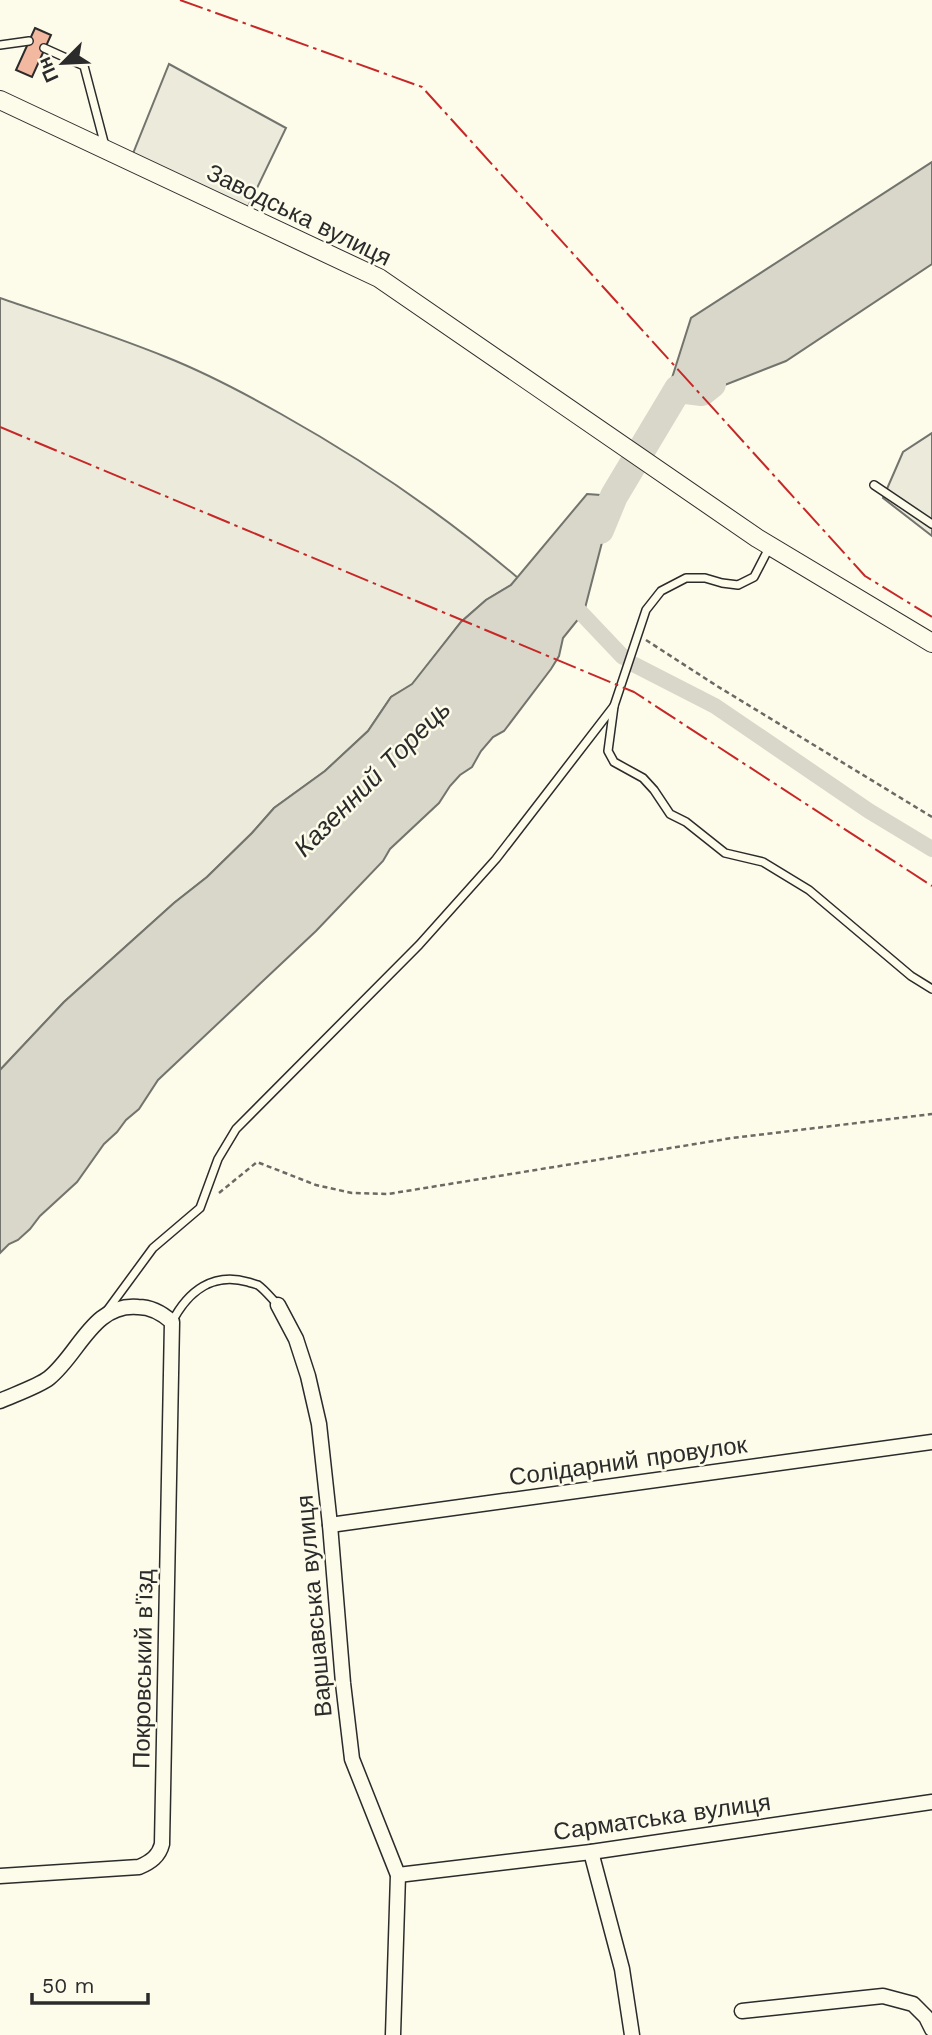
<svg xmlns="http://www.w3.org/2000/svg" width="932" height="2035" viewBox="0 0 932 2035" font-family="'Work Sans',sans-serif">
  <rect width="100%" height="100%" fill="#fdfbea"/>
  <g fill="#ecebdb" stroke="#74746e" stroke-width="2">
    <path d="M0 298C55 317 112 335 166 357 206 373 244 393 281 414 365 461 444 515 518 578L511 585 486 600 461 622 412 685 391 697 368 731 325 771 274 808 252 833 207 877 174 903 64 1002 0 1070Z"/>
    <path d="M932 433V536L883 498 903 452Z"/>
  </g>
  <path fill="#eceadb" stroke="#74746e" stroke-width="2" d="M169 64 286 128 244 215 130 161Z"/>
  <g fill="#d8d7c9" stroke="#74746e" stroke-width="2">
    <path d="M932 162V264L786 361 684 401 672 378 691 318Z"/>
    <path d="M587 494 614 496 584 612 563 638 559 656 551 669 504 731 493 737 481 751 472 767 460 775 450 786 439 803 390 849 383 861 316 931 158 1080 139 1109 126 1120 117 1132 104 1144 77 1182 40 1216 30 1229 18 1240 9 1244 0 1253V1070L64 1002 174 903 207 877 252 833 274 808 325 771 368 731 391 697 412 684 461 622 486 600 511 585Z"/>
  </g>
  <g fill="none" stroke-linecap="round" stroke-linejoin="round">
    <g stroke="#d8d7c9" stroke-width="16">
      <path d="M567 598 623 657"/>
      <path d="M635 665 715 706 869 811 932 849"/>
    </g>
    <path stroke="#d8d7c9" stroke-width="28" d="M600 530 614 496 678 389 702 392 712 384"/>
  </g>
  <path fill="#f2b8a0" stroke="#2b2b2b" stroke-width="2" d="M35 28 51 35 32 77 16 70Z"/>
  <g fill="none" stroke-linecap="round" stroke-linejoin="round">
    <defs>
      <g id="service">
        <path d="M0 45 29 41"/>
        <path d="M44 48 84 66 105 146"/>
        <path d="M874 485 932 524"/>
        <path d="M614 706 608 751 614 762 643 778 654 790 670 814 686 822 725 853 763 862 809 890 911 976 932 989"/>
        <path d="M106 1312 153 1248 200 1208 218 1159 236 1129 419 945 496 859 614 706 646 610 661 591 686 578H705L722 583 738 585 754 577 770 546"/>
        <path d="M172 1322C188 1291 213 1272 248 1282 251 1283 255 1284 258 1285 265 1290 272 1299 278 1305"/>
      </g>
      <g id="minor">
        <path d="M278 1305 296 1339 308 1376 319 1424 330 1525 343 1683 352 1759 398 1875 393 2035"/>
        <path d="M0 1401C13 1395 39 1386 49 1378 79 1354 93 1303 138 1307 152 1307 162 1313 172 1322L162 1844C159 1856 151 1862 139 1867L0 1876"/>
        <path d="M330 1525 932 1442"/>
        <path d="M591 1852 622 1969 632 2035"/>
        <path d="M398 1875 591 1852 932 1802"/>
        <path d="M742 2011 883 1996 913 2004 926 2017 932 2029"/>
      </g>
      <path id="tertiary" d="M0 100 379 278 757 538 932 643"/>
    </defs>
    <use href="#service" stroke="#2b2b2b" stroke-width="10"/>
    <use href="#minor" stroke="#2b2b2b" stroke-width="17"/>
    <use href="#tertiary" stroke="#2b2b2b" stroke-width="20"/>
    <g stroke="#6a6964" stroke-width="2.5" stroke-dasharray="5 3.5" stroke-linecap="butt">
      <path d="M646 640 717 686 932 817"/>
      <path d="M219 1193 257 1162 316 1185 352 1193 388 1194 732 1138 932 1114"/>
    </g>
    <use href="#service" stroke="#fdfbea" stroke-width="7"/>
    <use href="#minor" stroke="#fdfbea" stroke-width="14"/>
    <use href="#tertiary" stroke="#fdfbea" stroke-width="18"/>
    <g stroke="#c62828" stroke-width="2" stroke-dasharray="24 5 3.5 5" stroke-linecap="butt">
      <path d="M180 0 422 87 865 576 932 617"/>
      <path d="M0 427 634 692 932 886"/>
    </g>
  </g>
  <g text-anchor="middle" stroke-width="5" stroke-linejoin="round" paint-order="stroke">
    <g font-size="24" fill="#2b2b2b" stroke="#fdfbea">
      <text transform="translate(299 215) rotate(26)" y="8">Заводська вулиця</text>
      <text transform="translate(628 1461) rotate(-8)" y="8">Солідарний провулок</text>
      <text transform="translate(314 1606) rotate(-95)" y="8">Варшавська вулиця</text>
      <text transform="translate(143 1669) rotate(-89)" y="8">Покровський в'їзд</text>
      <text transform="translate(662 1817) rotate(-8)" y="8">Сарматська вулиця</text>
    </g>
    <g font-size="26" font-style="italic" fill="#2b2b2b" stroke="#fdfbea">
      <text transform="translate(372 778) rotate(-45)" y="9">Казенний Торець</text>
    </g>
  </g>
  <g transform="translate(63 63) rotate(246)" stroke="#fdfbea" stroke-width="5" paint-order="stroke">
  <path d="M0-5L12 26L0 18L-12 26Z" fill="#2b2b2b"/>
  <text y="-10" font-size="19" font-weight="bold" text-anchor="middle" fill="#2b2b2b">Пн</text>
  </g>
  <path d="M32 1993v10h116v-10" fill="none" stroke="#2b2b2b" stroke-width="3.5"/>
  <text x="42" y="1993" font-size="21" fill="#2b2b2b" stroke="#fdfbea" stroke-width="5" paint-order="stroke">50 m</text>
</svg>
